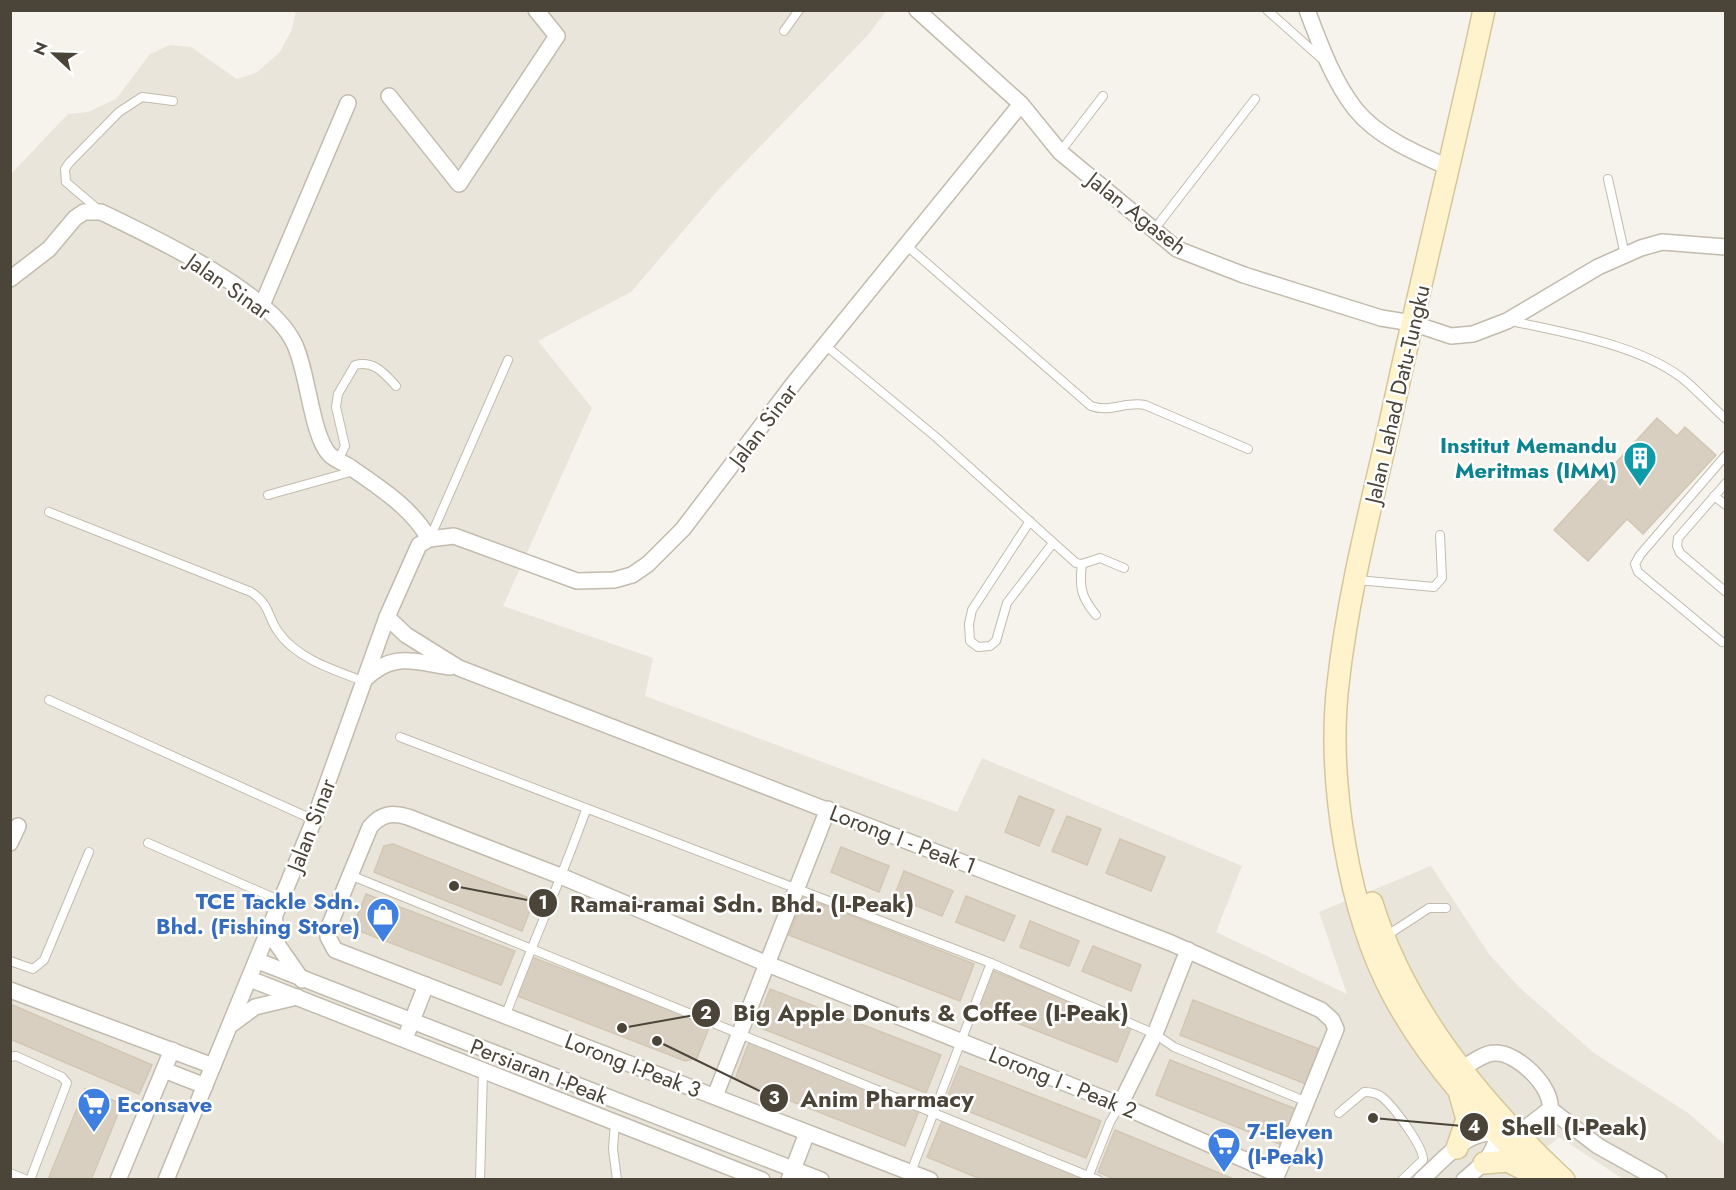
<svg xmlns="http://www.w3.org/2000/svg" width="1736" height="1190" viewBox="0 0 1736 1190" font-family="Jost,sans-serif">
  <rect width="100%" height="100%" fill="#f6f3ec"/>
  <path fill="#eae5da" d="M296 11H886L868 35 719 189 631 292 538 341 592 408 503 606 653 658 645 696 957 812 982 758 1242 866 1216 932 1347 994 1319 912 1431 866 1489 954 1519 987 1594 1053 1688 1113 1725 1145V1179H1623L1559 1137 1506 1180 11 1179 10 175 68 114 88 112 116 99 150 54 170 45 191 47 237 79 256 73 280 52 292 29Z"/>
  <g fill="#d8cfc1" stroke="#d3c7b4" stroke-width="1.5">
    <path d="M1657 418 1677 436 1685 427 1716 455 1643 534 1627 519 1588 561 1554 530Z"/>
    <path d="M1019 796 1054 810 1039 846 1005 832Z"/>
    <path d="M1067 816 1101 829 1087 865 1052 851Z"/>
    <path d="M1120 839 1165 857 1151 891 1106 873Z"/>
    <path d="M393 844 534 900 522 931 374 872 384 846Z"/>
    <path d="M841 847 889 866 879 892 831 872Z"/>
    <path d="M904 871 953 891 942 916 894 897Z"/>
    <path d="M366 894 515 951 501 985 359 931 354 924Z"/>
    <path d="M966 896 1015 916 1004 941 956 922Z"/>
    <path d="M804 897 974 964 960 1001 789 935Z"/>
    <path d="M1030 921 1079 941 1069 966 1020 947Z"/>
    <path d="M1093 946 1141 965 1131 991 1082 971Z"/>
    <path d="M529 956 710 1025 697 1058 685 1061 515 995Z"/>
    <path d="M991 970 1132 1026 1117 1062 976 1007Z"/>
    <path d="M770 989 941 1055 926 1093 756 1026Z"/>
    <path d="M1193 1000 1319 1049 1306 1084 1180 1035Z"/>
    <path d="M10 1004 152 1065 139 1094 10 1039Z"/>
    <path d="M749 1042 920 1108 905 1146 735 1079Z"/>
    <path d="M1170 1060 1296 1109 1282 1145 1156 1095Z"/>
    <path d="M960 1066 1101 1121 1086 1158 945 1102Z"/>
    <path d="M85 1089 122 1104 91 1180H56L49 1177Z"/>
    <path d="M942 1121 1082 1176 1081 1180H983L927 1157Z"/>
    <path d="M1115 1130 1236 1180H1116L1098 1172Z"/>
  </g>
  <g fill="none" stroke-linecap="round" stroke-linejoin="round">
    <defs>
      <g id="lane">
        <path d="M1267 10 1322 59"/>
        <path d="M784 31 799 10"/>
        <path d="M1060 152 1103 96"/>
        <path d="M1608 179 1625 255"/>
        <path d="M100 211 66 182 65 169 69 163 119 112 142 97 173 101"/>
        <path d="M1153 231 1255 99"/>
        <path d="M907 246 1091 406C1110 413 1126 401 1145 405L1248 449"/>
        <path d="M1511 321C1563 332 1639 345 1682 378 1697 390 1711 406 1726 419"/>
        <path d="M825 345 937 438 1076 563 1082 564 1100 558 1124 568"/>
        <path d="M338 460 345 446 336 407 338 394 355 365C374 360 384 373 396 386"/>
        <path d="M1726 483 1678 538 1677 546 1680 553 1726 592"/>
        <path d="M268 495 354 471"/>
        <path d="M1714 496 1726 505"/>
        <path d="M49 512 251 592C271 605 267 617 279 633 298 659 334 670 363 681"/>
        <path d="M1030 521 972 610 969 624 970 641 978 647 990 646 996 641 1007 603 1053 543"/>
        <path d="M430 538 508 360"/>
        <path d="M1082 564C1079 587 1081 597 1096 615"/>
        <path d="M1357 580 1434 587 1442 578 1440 535"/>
        <path d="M1722 642 1638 572 1635 564 1640 555 1726 455"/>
        <path d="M49 700 314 820"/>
        <path d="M400 737 991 963 1155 1034 1174 1047 1307 1102"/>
        <path d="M148 843 281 901"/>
        <path d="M350 875 1098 1180"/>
        <path d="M1386 936 1429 908H1446"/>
        <path d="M10 961 33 969 44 960 89 852"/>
        <path d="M505 1017C531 947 561 880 586 810"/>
        <path d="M10 1057 16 1056 62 1077 67 1083 30 1180"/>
        <path d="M1339 1113 1364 1092C1371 1092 1377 1093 1382 1097 1393 1106 1424 1147 1423 1160L1402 1180"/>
        <path d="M615 1122 613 1149 617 1180"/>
        <path d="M911 1172 991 963"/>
        <path d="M10 1173 27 1180"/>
        <path d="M480 1180 483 1070"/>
        <path d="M1087 1180 1110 1122 1120 1105"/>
      </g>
      <g id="street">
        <path d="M917 10 1021 104 1060 152 1177 249 1244 275 1381 318 1412 323 1451 336 1473 334 1507 321 1598 267 1641 248 1662 242 1726 247"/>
        <path d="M1307 10C1320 44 1333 81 1356 110 1379 138 1418 154 1450 168"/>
        <path d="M389 96 459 184 557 36 536 10"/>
        <path d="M10 279 49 249 75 218 84 212H101C153 237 269 291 294 343 308 370 311 436 330 455 336 460 346 464 353 469 381 489 412 508 429 539"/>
        <path d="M262 305 348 103"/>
        <path d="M387 617 406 635 459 668 1171 943 1321 1010 1332 1020 1336 1029 1275 1180"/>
        <path d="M364 680C393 651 414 662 450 667"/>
        <path d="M10 843 18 826"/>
        <path d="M275 922 277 944 302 980"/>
        <path d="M258 961 821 1180"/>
        <path d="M250 979 762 1180"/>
        <path d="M10 990 213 1066"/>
        <path d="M232 1024 255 1007 297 997"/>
        <path d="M408 1031 426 985"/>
        <path d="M1462 1069C1471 1063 1484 1053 1495 1053 1517 1052 1553 1087 1550 1109L1518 1134"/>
        <path d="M164 1070 205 1086"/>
        <path d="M715 1096 828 809"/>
        <path d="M1120 1105 1155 1034 1188 950"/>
        <path d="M1550 1109 1598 1146 1659 1180"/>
        <path d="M118 1180 172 1050"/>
        <path d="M166 1180 314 820 387 617 419 545 429 539 454 536 577 581 614 580 632 575 648 564 683 529 794 383 1021 104"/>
        <path d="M789 1180 807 1133"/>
        <path d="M930 1180 335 950 328 937V929L370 827C381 814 392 812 408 817L563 877 765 963 1120 1105 1277 1174"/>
        <path d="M1421 1180C1441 1163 1468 1127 1497 1134 1495 1156 1480 1166 1464 1180"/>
      </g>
      <g id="secondary">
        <path d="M1484 10C1455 145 1421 279 1392 414 1372 503 1348 593 1338 684 1327 779 1348 911 1393 995 1430 1065 1487 1124 1543 1180"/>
        <path d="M1372 903C1405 1011 1482 1104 1564 1180"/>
        <path d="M1457 1148 1467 1119 1460 1095"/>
        <path d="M1484 1163 1508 1161 1529 1172"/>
      </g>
    </defs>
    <use href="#lane" stroke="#c2bbae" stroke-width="10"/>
    <use href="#street" stroke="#c2bbae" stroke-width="18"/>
    <use href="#secondary" stroke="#d6c79b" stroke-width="24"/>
    <use href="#lane" stroke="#fff" stroke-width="8"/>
    <use href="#street" stroke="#fff" stroke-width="15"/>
    <use href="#secondary" stroke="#fff3cd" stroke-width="21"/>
  </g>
  <defs>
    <symbol id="building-pin" viewBox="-11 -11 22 30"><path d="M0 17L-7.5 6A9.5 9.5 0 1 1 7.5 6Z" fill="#0f9aa8" stroke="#fff"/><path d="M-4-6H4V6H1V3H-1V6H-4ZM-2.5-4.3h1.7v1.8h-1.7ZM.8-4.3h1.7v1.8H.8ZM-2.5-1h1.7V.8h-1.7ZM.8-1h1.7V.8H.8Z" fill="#fff"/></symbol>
    <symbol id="shop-pin" viewBox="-11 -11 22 30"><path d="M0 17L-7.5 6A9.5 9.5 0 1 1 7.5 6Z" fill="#3f7fe0" stroke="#fff"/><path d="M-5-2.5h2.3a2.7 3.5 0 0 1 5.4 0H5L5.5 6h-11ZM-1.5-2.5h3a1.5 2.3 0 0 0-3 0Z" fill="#fff"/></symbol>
    <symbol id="supermarket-pin" viewBox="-11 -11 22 30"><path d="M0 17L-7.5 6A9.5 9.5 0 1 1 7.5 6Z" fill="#3f7fe0" stroke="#fff"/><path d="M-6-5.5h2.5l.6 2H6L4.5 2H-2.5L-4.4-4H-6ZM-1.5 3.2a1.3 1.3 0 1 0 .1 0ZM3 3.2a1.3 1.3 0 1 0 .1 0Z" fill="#fff"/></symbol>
  </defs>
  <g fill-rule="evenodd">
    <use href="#building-pin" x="1621" y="439" width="38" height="52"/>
    <use href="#shop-pin" x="364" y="895" width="38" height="52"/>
    <use href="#supermarket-pin" x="75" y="1085" width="38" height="52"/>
    <use href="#supermarket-pin" x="1205" y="1125" width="38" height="52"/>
  </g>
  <g text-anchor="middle" stroke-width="5" stroke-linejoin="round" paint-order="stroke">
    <g font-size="22" fill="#4b4439" stroke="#fff">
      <text transform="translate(1137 213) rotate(38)" y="8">Jalan Agaseh</text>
      <text transform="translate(229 286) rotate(35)" y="8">Jalan Sinar</text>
      <text transform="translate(1397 394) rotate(-77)" y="8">Jalan Lahad Datu-Tungku</text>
      <text transform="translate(763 425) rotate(-53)" y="8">Jalan Sinar</text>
      <text transform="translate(311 825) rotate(-69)" y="8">Jalan Sinar</text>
      <text transform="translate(903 839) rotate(21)" y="8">Lorong I - Peak 1</text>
      <text transform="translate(633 1065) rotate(21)" y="8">Lorong I-Peak 3</text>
      <text transform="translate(539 1071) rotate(21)" y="8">Persiaran I-Peak</text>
      <text transform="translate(1063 1082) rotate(22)" y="8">Lorong I - Peak 2</text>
    </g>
    <g font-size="22" font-weight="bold" fill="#0d838f" stroke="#fff" text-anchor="end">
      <text x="1617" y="453">Institut Memandu<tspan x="1617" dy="25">Meritmas (IMM)</tspan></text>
    </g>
    <g font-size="22" font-weight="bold" fill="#366cbe" stroke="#fff" text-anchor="start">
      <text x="360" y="909" text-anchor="end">TCE Tackle Sdn.<tspan x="360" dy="25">Bhd. (Fishing Store)</tspan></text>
      <text x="117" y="1112">Econsave</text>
      <text x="1247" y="1139">7-Eleven<tspan x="1247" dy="25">(I-Peak)</tspan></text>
    </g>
  </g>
  <path fill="none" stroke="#4b4439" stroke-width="2" d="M454 886L543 903M622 1028L706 1013M657 1041L774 1098M1373 1118L1474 1127"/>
  <g fill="#4b4439" stroke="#fff" stroke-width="2">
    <circle cx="454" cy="886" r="6"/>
    <circle cx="622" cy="1028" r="6"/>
    <circle cx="657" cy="1041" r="6"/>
    <circle cx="1373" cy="1118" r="6"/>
    <circle cx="543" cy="903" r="15"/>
    <circle cx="706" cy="1013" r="15"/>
    <circle cx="774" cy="1098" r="15"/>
    <circle cx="1474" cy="1127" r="15"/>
  </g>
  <g font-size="18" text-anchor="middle" font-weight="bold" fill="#fff">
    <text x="543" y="909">1</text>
    <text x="706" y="1019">2</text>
    <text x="774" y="1104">3</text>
    <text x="1474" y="1133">4</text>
  </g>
  <g font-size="24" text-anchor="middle" font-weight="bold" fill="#4b4439" stroke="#fff" stroke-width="5" stroke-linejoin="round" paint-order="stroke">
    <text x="742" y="912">Ramai-ramai Sdn. Bhd. (I-Peak)</text>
    <text x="931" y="1021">Big Apple Donuts &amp; Coffee (I-Peak)</text>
    <text x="887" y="1107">Anim Pharmacy</text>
    <text x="1574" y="1135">Shell (I-Peak)</text>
  </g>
  <rect width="1736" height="1190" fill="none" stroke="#4b4439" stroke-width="24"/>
  <g transform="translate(54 54) rotate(292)" stroke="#ffffff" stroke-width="4.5" paint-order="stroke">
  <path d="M0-4.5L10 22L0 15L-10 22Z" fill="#4b4439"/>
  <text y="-9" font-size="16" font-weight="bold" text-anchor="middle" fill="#4b4439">N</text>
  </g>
</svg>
